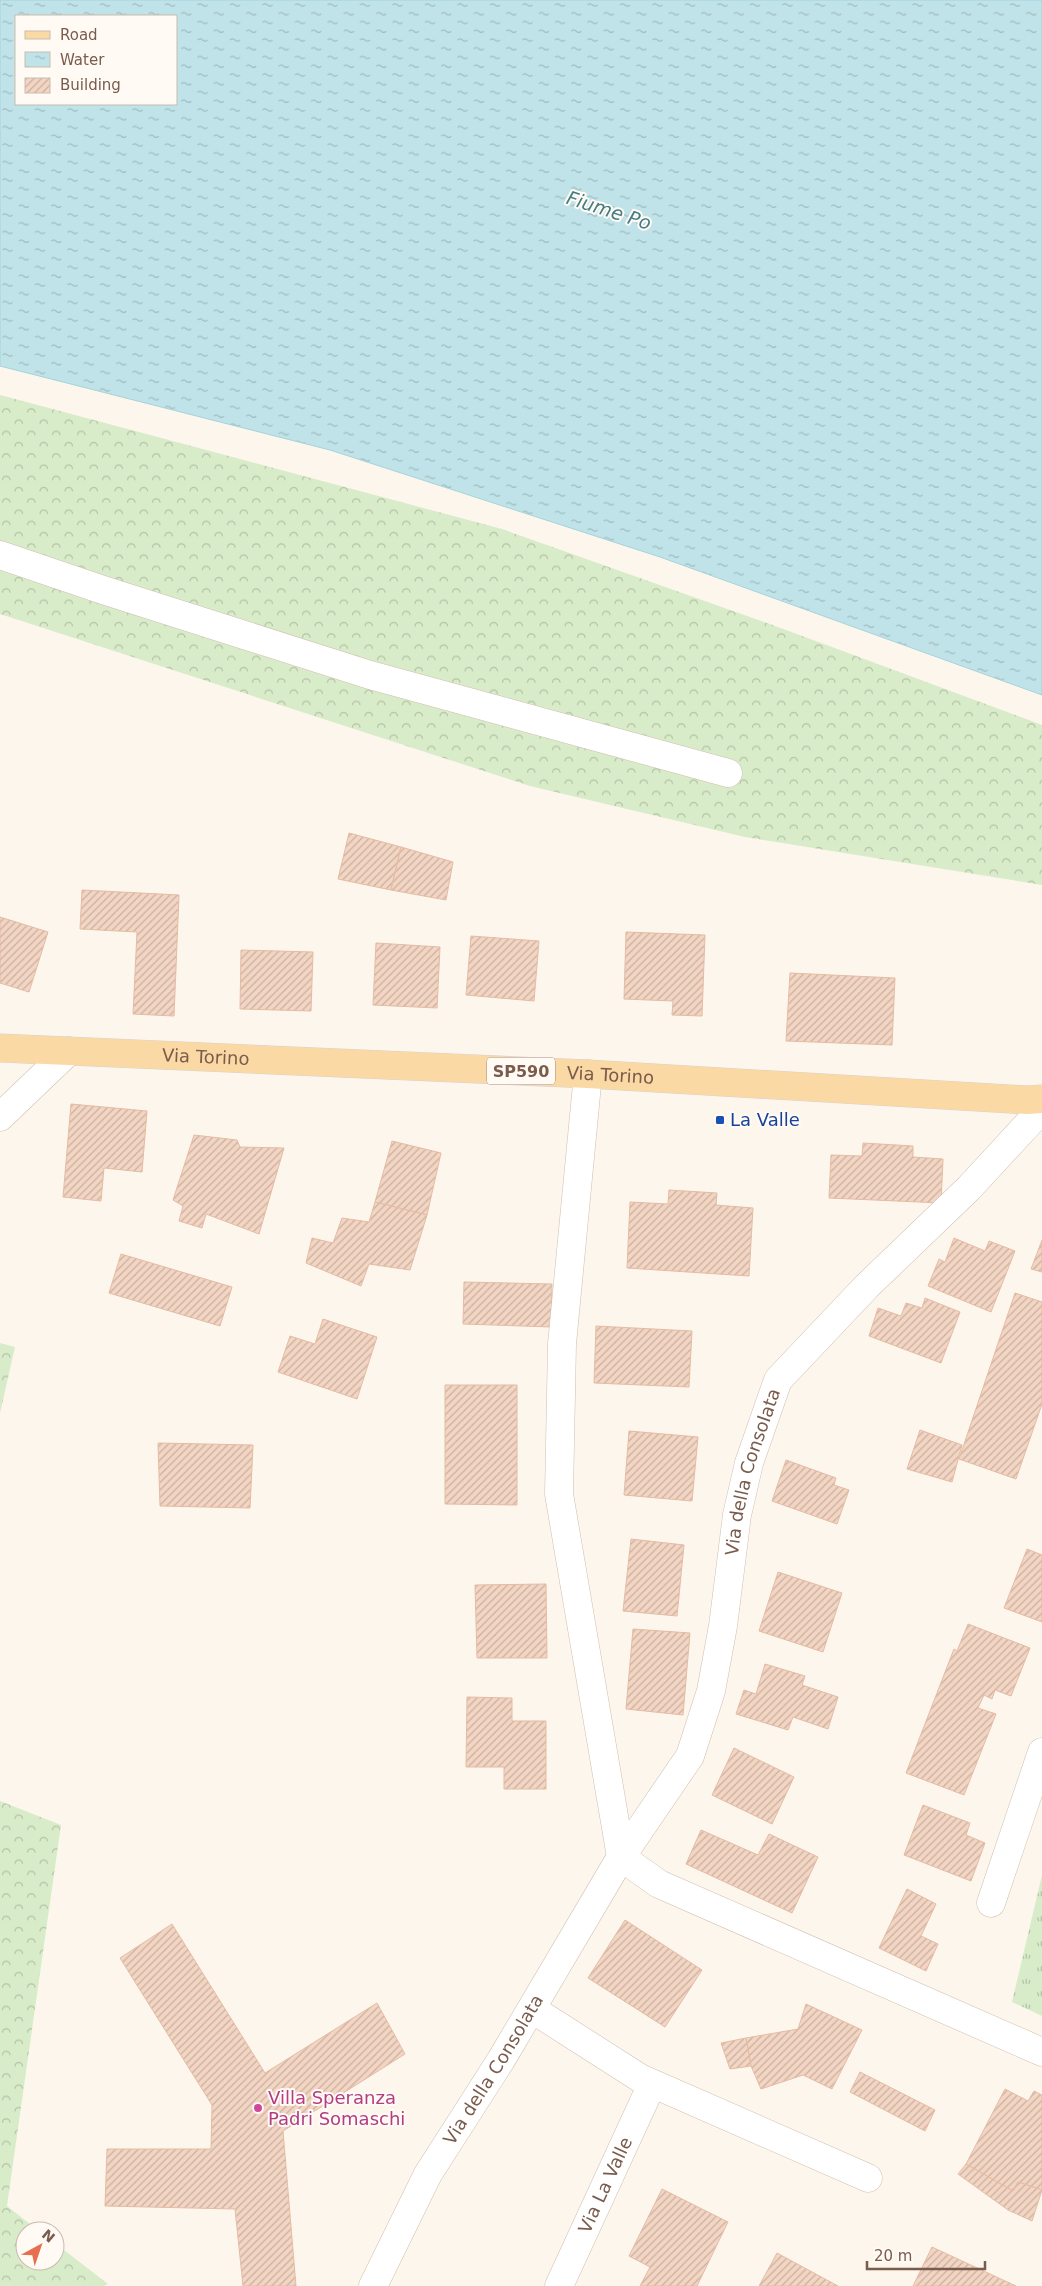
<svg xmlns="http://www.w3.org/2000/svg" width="1042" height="2286" viewBox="0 0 1042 2286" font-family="'DejaVu Sans',sans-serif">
  <defs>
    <pattern id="grass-tufts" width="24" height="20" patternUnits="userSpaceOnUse" patternTransform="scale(1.25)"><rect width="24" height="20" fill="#d8ecc9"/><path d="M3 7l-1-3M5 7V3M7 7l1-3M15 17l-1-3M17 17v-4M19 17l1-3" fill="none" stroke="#b4c2a5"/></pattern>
    <pattern id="forest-crowns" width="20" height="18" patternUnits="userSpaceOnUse" patternTransform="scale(1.25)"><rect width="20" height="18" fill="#d8ecc9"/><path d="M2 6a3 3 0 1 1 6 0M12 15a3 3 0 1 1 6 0" fill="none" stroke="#b4c2a5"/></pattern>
    <pattern id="water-ripples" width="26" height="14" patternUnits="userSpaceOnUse" patternTransform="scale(1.25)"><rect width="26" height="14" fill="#bfe3e8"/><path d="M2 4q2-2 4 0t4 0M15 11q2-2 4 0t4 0" fill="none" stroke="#a0bbbe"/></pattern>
    <pattern id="building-hatch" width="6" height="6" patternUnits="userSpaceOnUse" patternTransform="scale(1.25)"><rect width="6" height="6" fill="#f3d5c3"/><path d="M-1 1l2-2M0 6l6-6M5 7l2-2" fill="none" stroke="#cab0a1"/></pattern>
  </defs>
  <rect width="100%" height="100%" fill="#fdf6ec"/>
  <path fill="url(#grass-tufts)" d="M1042 1875V2016L1012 2002Z"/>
  <g fill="url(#forest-crowns)">
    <path d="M0 395 502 529 778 627 1042 725V885L745 837 530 786 0 614Z"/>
    <path d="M0 1343 15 1347 0 1413Z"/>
    <path d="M0 1801 61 1825 7 2206 39 2231H25V2261H55V2243L108 2284 104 2286H0Z"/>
  </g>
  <path fill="url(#water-ripples)" stroke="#a5d3da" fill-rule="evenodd" d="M0 0H1042V695L660 557 330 450 0 366ZM16 16H176V104H16Z"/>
  <g fill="url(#building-hatch)" stroke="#e6bba3">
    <path d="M349 833 401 847 391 890 338 879Z"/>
    <path d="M401 847 453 862 446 900 391 890Z"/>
    <path d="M82 890 179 895 174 1016 133 1014 137 932 80 929Z"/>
    <path d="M0 917 48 932 29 992 0 983Z"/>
    <path d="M626 932 705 935 702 1016 672 1015 673 1001 624 999Z"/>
    <path d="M471 936 539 941 534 1001 466 995Z"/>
    <path d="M376 943 440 947 437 1008 373 1005Z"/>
    <path d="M241 950 313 952 311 1011 240 1009Z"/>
    <path d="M790 973 895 978 892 1045 786 1041Z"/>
    <path d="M71 1104 147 1111 142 1172 104 1168 101 1201 63 1197Z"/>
    <path d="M194 1135 237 1140 240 1147 284 1148 259 1234 206 1214 202 1228 179 1221 183 1206 173 1200Z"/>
    <path d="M392 1141 441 1153 427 1215 375 1202Z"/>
    <path d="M863 1143 913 1146V1157L943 1159 941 1203 829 1198 831 1155 862 1156Z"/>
    <path d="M669 1190 717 1193 716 1205 753 1208 749 1276 627 1268 630 1202 668 1204Z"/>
    <path d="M375 1202 427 1215 410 1270 369 1264 361 1286 306 1263 312 1238 333 1243 342 1218 369 1222Z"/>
    <path d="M954 1238 985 1251 989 1241 1015 1251 991 1312 928 1286 939 1259 945 1262Z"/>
    <path d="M1042 1240V1272L1031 1269Z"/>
    <path d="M121 1254 232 1287 220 1326 109 1293Z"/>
    <path d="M464 1282 552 1284 551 1327 463 1324Z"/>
    <path d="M1015 1293 1042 1302V1404L1016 1479 959 1459Z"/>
    <path d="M925 1298 960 1312 941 1363 869 1336 878 1308 901 1316 906 1303 922 1308Z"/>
    <path d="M323 1319 377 1337 357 1399 278 1372 290 1336 315 1344Z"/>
    <path d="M596 1326 692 1331 689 1387 594 1383Z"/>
    <path d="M445 1385H517V1505L445 1504Z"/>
    <path d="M920 1430 962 1445 952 1482 907 1469Z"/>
    <path d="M629 1431 698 1437 692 1501 624 1495Z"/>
    <path d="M158 1443 253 1445 250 1508 160 1506Z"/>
    <path d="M786 1460 836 1478 834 1485 849 1490 837 1524 772 1501Z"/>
    <path d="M631 1539 684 1545 677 1616 623 1611Z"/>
    <path d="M1027 1549 1042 1555V1622L1004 1608Z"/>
    <path d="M778 1572 842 1593 823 1652 759 1631Z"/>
    <path d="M546 1584 547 1658H477L475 1585Z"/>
    <path d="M968 1624 1030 1648 1011 1696 995 1690 992 1699 984 1695 978 1708 996 1714 964 1795 906 1773 954 1649 957 1651Z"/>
    <path d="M633 1629 690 1633 683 1715 626 1709Z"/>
    <path d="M765 1664 805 1676 802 1685 838 1697 828 1729 793 1717 788 1730 736 1714 744 1690 756 1694Z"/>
    <path d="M467 1697 512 1698V1721H546V1789H504V1767H466Z"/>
    <path d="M734 1748 794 1777 772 1824 712 1795Z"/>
    <path d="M923 1805 970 1823 966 1835 985 1843 971 1881 904 1855Z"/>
    <path d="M701 1830 758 1855 769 1834 818 1857 792 1913 686 1864Z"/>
    <path d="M907 1889 936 1904 921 1936 938 1944 926 1971 879 1948Z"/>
    <path d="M625 1920 702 1970 665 2027 588 1978Z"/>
    <path d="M172 1924 265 2073 377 2003 405 2054 283 2131 296 2286H243L235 2209 105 2206 107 2149H211L212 2105 120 1958Z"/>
    <path d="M806 2004 862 2030 832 2089 803 2075 761 2089 751 2066 746 2038 798 2029Z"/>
    <path d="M746 2038 751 2066 730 2069 721 2043Z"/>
    <path d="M860 2072 935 2110 925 2131 850 2092Z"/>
    <path d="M1005 2089 1028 2101 1034 2091 1042 2095V2190L1018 2182 1013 2191 966 2164Z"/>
    <path d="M966 2164 1013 2191 1018 2182 1042 2190 1032 2221 1008 2210 958 2174Z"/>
    <path d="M662 2189 728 2222 697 2286H640L650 2267 629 2256Z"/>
    <path d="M932 2247 1016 2286H913Z"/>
    <path d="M777 2253 838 2286H759Z"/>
  </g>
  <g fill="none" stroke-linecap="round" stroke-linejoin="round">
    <defs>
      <g id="minor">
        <path d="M0 555 103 590 370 675 728 773"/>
        <path d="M588 1074 562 1344 559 1494 621 1857"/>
        <path d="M0 1117 69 1051"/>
        <path d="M621 1857 659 1884 1042 2052"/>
        <path d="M991 1903 1042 1752"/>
        <path d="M532 2009 640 2078 868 2178"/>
        <path id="s1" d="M373 2286 428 2174 501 2060 621 1857 690 1756 711 1691 723 1626 737 1515 749 1463 778 1380 867 1286 969 1188 1042 1109"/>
        <path id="s2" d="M559 2286 652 2084"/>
      </g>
      <g id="major">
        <path id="s3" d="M0 1048 588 1074 1027 1100 1042 1099"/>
      </g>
    </defs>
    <use href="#minor" stroke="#d1beb0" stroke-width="29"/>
    <use href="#major" stroke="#dad1cd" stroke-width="29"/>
    <use href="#minor" stroke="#fff" stroke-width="28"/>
    <use href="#major" stroke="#fbd9a5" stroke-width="28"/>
  </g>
  <rect fill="#1a4fb4" stroke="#fffaf3" stroke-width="2" x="715" y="1115" width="10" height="10" rx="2.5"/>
  <circle fill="#d1479c" stroke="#fffaf3" stroke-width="2" cx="258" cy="2108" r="5"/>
  <g text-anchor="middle" stroke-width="4" stroke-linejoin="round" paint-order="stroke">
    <rect fill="#fffaf3" stroke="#a28b7f" stroke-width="1" x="487" y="1057.5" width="68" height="27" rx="4"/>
    <g font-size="16" font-weight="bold" fill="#7a5c4d">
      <text x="521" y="1077">SP590</text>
    </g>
    <g font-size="18" fill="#7a5c4d" stroke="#fffaf3">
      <text dy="6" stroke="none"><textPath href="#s3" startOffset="206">Via Torino</textPath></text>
      <text dy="6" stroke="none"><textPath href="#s3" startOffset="611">Via Torino</textPath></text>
      <text dy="6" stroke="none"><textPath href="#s1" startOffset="910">Via della Consolata</textPath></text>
      <text dy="6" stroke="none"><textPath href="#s1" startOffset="248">Via della Consolata</textPath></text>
      <text dy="6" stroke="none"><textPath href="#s2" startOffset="111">Via La Valle</textPath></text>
    </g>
    <g font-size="18" fill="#164399" stroke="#fffaf3" text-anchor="start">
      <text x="730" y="1126">La Valle</text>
    </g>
    <g font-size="18" fill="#b23c85" stroke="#fffaf3" text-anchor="start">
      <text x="268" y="2104">Villa Speranza<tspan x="268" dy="21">Padri Somaschi</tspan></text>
    </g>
    <g font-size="19" font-style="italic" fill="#437c86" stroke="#fffaf3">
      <text transform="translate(609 210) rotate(18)" y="7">Fiume Po</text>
    </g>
  </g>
  <rect x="15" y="15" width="162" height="90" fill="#fffaf3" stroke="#cabbb1"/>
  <rect x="25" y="31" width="25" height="8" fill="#fbd9a5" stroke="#cabbb1"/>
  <text x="60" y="40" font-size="15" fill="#7a5c4d">Road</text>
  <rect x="25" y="52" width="25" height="15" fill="url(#water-ripples)" stroke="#cabbb1"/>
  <text x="60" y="65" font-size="15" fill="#7a5c4d">Water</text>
  <rect x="25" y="78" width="25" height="15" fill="url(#building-hatch)" stroke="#cabbb1"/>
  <text x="60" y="90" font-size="15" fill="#7a5c4d">Building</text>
  <g transform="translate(40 2246) rotate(40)"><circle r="24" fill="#fffaf3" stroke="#cabbb1"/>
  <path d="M0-4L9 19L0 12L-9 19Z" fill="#e76f51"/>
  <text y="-8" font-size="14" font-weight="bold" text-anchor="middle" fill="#7a5c4d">N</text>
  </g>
  <path d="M867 2261v8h118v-8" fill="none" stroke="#7a5c4d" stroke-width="2.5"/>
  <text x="874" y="2261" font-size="15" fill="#7a5c4d" stroke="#fffaf3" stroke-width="4" paint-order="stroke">20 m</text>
</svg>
